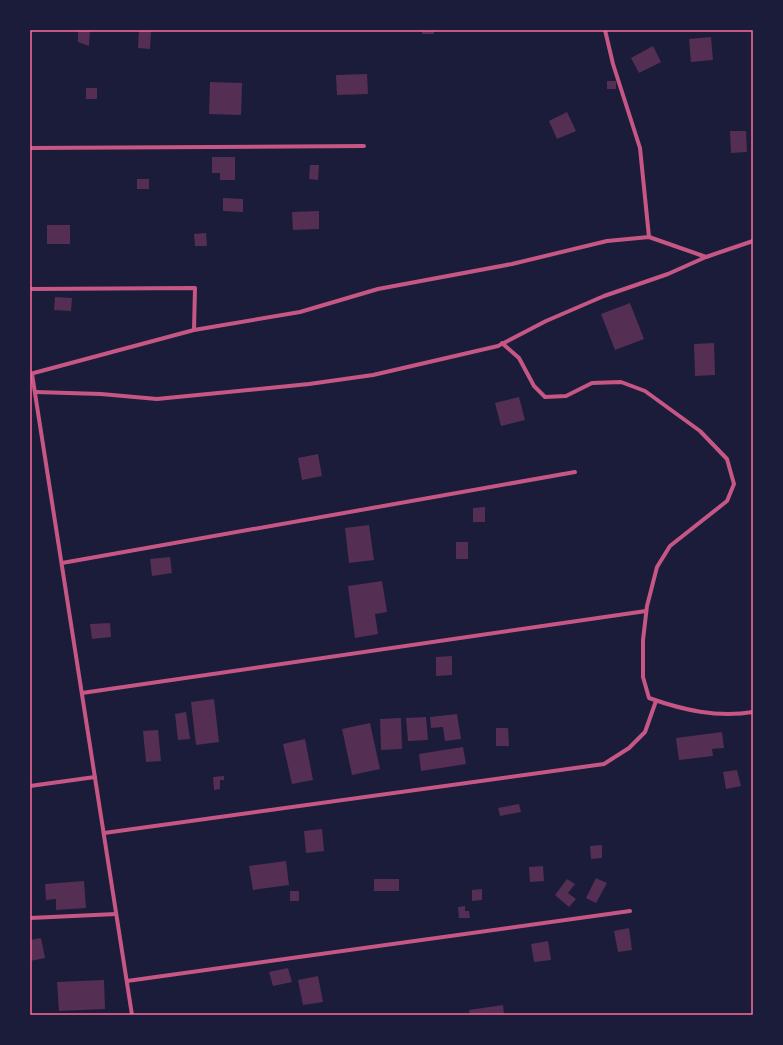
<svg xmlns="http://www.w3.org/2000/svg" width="783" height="1045" viewBox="0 0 783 1045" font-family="Cabin,sans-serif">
  <rect width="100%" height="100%" fill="#1b1b3a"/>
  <g fill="#542f53">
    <path d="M78 30H90L89 46 78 42Z"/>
    <path d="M139 30H151L150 49 138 48Z"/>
    <rect x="422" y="30" width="12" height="4"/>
    <path d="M711 37 713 60 691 62 689 39Z"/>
    <path d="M653 46 661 62 639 73 631 58Z"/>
    <path d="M367 74 368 94 337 95 336 75Z"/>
    <rect x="607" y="81" width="9" height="8"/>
    <path d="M210 82 242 83 241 115 209 114Z"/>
    <rect x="86" y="88" width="11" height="11"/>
    <path d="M567 112 576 131 557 139 549 121Z"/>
    <path d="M730 131H746L747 152 731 153Z"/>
    <path d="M212 157H235V180H220V173H212Z"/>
    <path d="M310 165H319L318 180 309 179Z"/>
    <rect x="137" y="179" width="12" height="10"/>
    <path d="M223 198 243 199V212L223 211Z"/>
    <path d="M319 211V229L293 230 292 212Z"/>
    <rect x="47" y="225" width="23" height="19"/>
    <path d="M206 233 207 246H195L194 234Z"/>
    <path d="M55 297 72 298 71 311 54 310Z"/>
    <path d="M630 303 644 339 615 350 601 314Z"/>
    <path d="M714 343 715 375 695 376 694 344Z"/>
    <path d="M519 397 525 420 501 426 495 403Z"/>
    <path d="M318 454 322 476 302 480 298 458Z"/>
    <path d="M485 507V522H473V508Z"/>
    <path d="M369 525 374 560 349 563 345 528Z"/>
    <rect x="456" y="542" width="12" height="17"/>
    <path d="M170 557 172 573 152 576 150 559Z"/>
    <path d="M382 581 387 612 375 614 378 634 355 638 348 586Z"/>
    <path d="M110 623 111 637 92 639 90 624Z"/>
    <path d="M452 656V675L436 676V657Z"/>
    <path d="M214 699 219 742 196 745 191 702Z"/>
    <path d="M186 712 190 739 178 740 175 714Z"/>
    <path d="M457 714 461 739 445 741 443 727 431 728 430 717Z"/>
    <path d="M426 717 428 740 408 741 406 718Z"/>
    <path d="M401 718 402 749 381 750 380 719Z"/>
    <path d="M370 723 380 769 352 775 342 729Z"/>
    <path d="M496 728H508L509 746H496Z"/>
    <path d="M158 730 161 761 146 762 143 731Z"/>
    <path d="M722 732 724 748 712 749 713 756 679 760 676 738Z"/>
    <path d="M305 739 313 780 292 784 283 744Z"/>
    <path d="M463 747 466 764 421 771 419 754Z"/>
    <path d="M737 770 741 786 726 789 723 772Z"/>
    <path d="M224 776V780H220V789L214 790 213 777Z"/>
    <path d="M519 804 521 812 500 816 498 808Z"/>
    <path d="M322 829 324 851 306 853 304 831Z"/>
    <path d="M602 845V858L591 859 590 846Z"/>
    <path d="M286 861 289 885 253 890 249 866Z"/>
    <path d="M543 866 544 881 530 882 529 867Z"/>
    <path d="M596 878 607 883 596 903 586 898Z"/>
    <rect x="374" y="879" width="25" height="12"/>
    <path d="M567 879 575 884 568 893 576 899 569 907 555 895Z"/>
    <path d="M84 881 86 908 56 910V899L46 900 45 884Z"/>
    <path d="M482 889V900L472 901V890Z"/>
    <rect x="290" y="891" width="9" height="10"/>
    <path d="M465 906V911H469L470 918H459L458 907Z"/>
    <path d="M629 928 632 950 618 952 614 931Z"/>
    <path d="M41 938 45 958 30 961V940Z"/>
    <path d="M548 941 551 960 534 962 531 944Z"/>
    <path d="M288 968 292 982 273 986 269 972Z"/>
    <path d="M318 976 323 1002 303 1005 298 980Z"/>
    <path d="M104 980 105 1009 59 1011 57 982Z"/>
    <path d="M503 1005 504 1015H470L469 1010Z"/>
  </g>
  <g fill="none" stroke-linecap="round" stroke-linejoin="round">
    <g stroke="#c65784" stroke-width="4">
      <path d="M605 30 613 64 640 148 649 237"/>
      <path d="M30 148 364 146"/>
      <path d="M30 289 195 288 194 330"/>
      <path d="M502 343 519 358 534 386 545 397 566 396 592 383 621 382 645 391 700 431 727 459 734 484 727 501 670 546 657 567 647 606 643 640V677L649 698C683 710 717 718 753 712"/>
      <path d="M30 374 194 330 300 312 378 289 512 264 607 241 649 237 706 257 753 241"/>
      <path d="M32 374 132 1015"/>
      <path d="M35 392 101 394 157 399 309 384 373 375 498 346 546 321 604 296 668 274 706 257"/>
      <path d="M62 563 575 472"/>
      <path d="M82 693 646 611"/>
      <path d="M30 786 95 777"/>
      <path d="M104 833 604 764 629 748 645 732 656 701"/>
      <path d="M30 918 116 914"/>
      <path d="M127 981 630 911"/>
    </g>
  </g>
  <rect width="783" height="1045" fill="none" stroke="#1b1b3a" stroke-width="62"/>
  <rect x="31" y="31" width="721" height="983" fill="none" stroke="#ff6b9d" stroke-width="1.5"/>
</svg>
